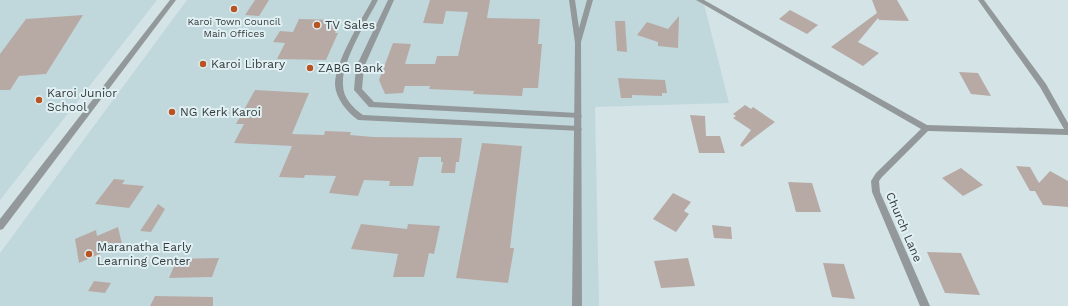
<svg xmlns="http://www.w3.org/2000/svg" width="1068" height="306" viewBox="0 0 1068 306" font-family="'Work Sans',sans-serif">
  <rect width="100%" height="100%" fill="#d4e3e6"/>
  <g fill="#c0d8dc">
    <path d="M0 0H157L0 200Z"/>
    <path d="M187 0H703L729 103 595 107 599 306H0V253Z"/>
  </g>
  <g fill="#b7aaa5">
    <path d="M255 0H269L259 16 245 15Z"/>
    <path d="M430 0H490L487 18 540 19 538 44H542L538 88H523L522 96 473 94 474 91 429 89 430 86H405L403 93 385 94 379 80 393 43 411 44 405 64H435L437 56H458L468 12 446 11 443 24 423 23Z"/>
    <path d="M872 0H897L909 21 879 20 878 18 858 42 879 53 863 66 831 47 877 13Z"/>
    <path d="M790 10 818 25 807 34 779 19Z"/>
    <path d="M83 15 46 74 19 76 10 90H0V54L26 19Z"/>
    <path d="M679 16 678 48 658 46V42L637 35 647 22 668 29Z"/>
    <path d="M299 19 341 20 335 33H338L326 60 277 59 285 43 273 42 280 31 293 32Z"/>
    <path d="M615 21H625L627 52 617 51Z"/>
    <path d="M959 72 978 73 991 96 971 94Z"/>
    <path d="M618 78 665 80 667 93H662V96L632 95V98H621Z"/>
    <path d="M255 90 309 93 292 134 324 135 325 131 351 132 350 135 373 137 462 138 459 162H456L455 173H441L443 162H441V157H419L413 186H389L390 181 364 180 358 196 329 193 336 176 305 175 304 178 279 177 292 146 234 143 244 124H236Z"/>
    <path d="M745 105 751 109 753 107 775 122 742 147 740 145 751 130 733 118 736 116 733 114Z"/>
    <path d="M690 115 705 116 706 136H720L725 153H699Z"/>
    <path d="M482 143 522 146 510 248H514L508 283 456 278Z"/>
    <path d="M1016 166 1030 167 1039 183 1050 171 1068 181V207L1043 205 1035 191H1030Z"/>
    <path d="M961 168 983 185 963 196 942 178Z"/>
    <path d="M114 179 125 180 122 184 144 186 129 208 95 204Z"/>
    <path d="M788 182 812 183 821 212H796Z"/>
    <path d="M673 193 691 202 684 211 689 214 676 232 653 219Z"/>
    <path d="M158 204 165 209 151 232 140 231Z"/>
    <path d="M361 224 407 229 408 224 440 226 434 254 429 253 424 277H393L398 254 351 249Z"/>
    <path d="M712 225 731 227 732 239 714 238Z"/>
    <path d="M118 227 122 244 79 263 75 239 96 230 97 236Z"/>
    <path d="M927 252 961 253 980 295 945 293Z"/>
    <path d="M219 258 212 277 169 278 177 259Z"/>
    <path d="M688 258 695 286 661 288 654 261Z"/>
    <path d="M823 263 844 264 855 299 832 297Z"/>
    <path d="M94 281 111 283 105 293 88 291Z"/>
    <path d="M155 296 213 297V306H150Z"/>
  </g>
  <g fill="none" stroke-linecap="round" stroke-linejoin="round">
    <g fill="#93999b" fill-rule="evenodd">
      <path d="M170 0H176L3 229 0 230V219Z"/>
      <path d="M372 0H378C367 21 341 62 343 85 343 98 353 108 363 115L578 126 582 129 581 131 358 120C347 112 336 99 335 85 335 61 361 21 372 0Z"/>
      <path d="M388 0H394L364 67 362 89 374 102 578 113 582 116 581 118 369 107 354 90 356 67Z"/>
      <path d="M696 0H704L927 125 1064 129 1040 87 978 0H984L1046 84 1068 123V135L928 131 882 177 879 181 880 192 930 306H920L872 192 871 181 876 173 921 129Z"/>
    </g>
    <path fill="#93999b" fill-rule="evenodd" d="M569 0H575L579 28 587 0H593L581 42 582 306H572L575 43Z"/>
  </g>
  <g fill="#b85323" stroke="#e1f0f3" stroke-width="1.5">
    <circle cx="234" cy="9" r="4"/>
    <circle cx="317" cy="25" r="4"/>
    <circle cx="203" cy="64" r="4"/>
    <circle cx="310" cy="68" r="4"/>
    <circle cx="39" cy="100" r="4"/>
    <circle cx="172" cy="112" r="4"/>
    <circle cx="89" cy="254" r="4"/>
  </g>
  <g text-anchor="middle" stroke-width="4" stroke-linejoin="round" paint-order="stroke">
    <g font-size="10" fill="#363c3d" stroke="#e1f0f3">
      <text x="234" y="25">Karoi Town Council<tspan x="234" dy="12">Main Offices</tspan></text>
    </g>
    <g font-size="12" fill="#363c3d" stroke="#e1f0f3" text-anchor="start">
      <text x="325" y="29">TV Sales</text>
      <text x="211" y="68">Karoi Library</text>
      <text x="318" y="72">ZABG Bank</text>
      <text x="47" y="97">Karoi Junior<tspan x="47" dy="14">School</tspan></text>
      <text x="180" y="116">NG Kerk Karoi</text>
      <text x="97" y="251">Maranatha Early<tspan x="97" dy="14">Learning Center</tspan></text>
    </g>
    <g font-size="12" fill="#363c3d" stroke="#e1f0f3">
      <text transform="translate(904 227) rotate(67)" y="4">Church Lane</text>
    </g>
  </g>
</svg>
